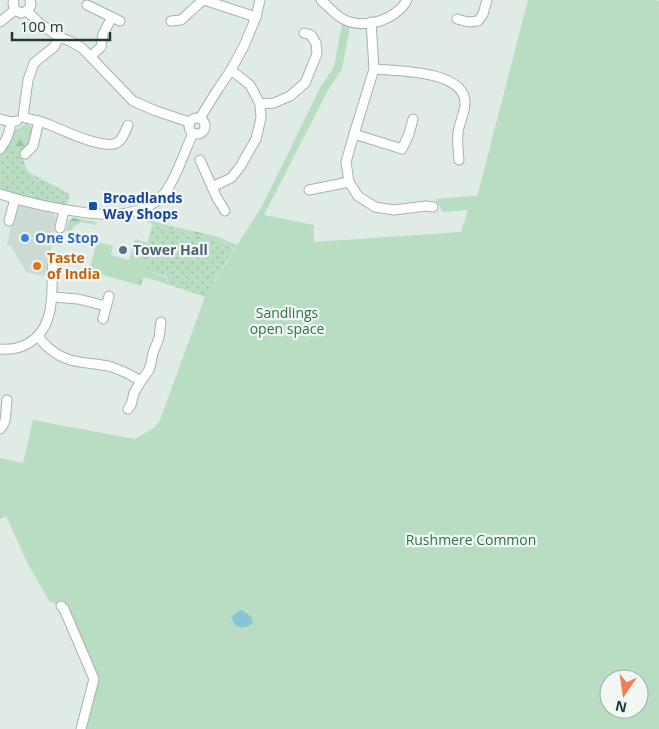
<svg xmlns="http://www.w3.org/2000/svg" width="659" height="729" viewBox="0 0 659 729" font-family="'Open Sans',sans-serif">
  <defs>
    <pattern id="grass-dots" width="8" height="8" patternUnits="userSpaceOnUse" patternTransform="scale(1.25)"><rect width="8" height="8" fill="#b8ddc2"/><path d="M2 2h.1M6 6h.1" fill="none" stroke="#9ebfa7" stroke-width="1.8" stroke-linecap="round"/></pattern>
    <pattern id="forest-firs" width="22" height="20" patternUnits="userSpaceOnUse" patternTransform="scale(1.25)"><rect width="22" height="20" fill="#b8ddc2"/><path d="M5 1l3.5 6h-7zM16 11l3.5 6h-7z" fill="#9ebfa7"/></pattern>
  </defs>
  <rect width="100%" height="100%" fill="#e0ebe6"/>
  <path fill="#cedbd5" d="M10 202 53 213 55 215 56 220 55 228 47 273 44 276 26 272 11 246 7 245 11 226 4 223Z"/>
  <g fill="url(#grass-dots)">
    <path d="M11 142 21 155 28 172 70 194 66 206 18 195 0 190V155Z"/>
    <path d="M152 225 216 240 234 249 205 297 167 284 168 277 146 270 150 254 170 252 147 246Z"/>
  </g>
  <g fill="url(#forest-firs)">
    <path d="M26 124 35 128 31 144 20 154 10 143 15 130Z"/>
    <path d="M145 207 150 218 155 222 218 237 237 245 234 249 216 240 158 226 147 222 140 209Z"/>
    <path d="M73 218 97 222 96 225 82 222 73 227 72 233 66 230 69 220Z"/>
    <path d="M147 246 170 252 168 259 150 254 146 270 168 278 167 284 143 277 141 286 135 284Z"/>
  </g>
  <g fill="#b8ddc2" fill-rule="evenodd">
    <path d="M528 0H654L659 1V729H81L92 686 60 606 49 601 28 564 6 516 0 519V458L23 463 33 420 135 439 154 428 160 420 205 297 263 204 321 86 334 67 342 24 350 27 342 69 328 90 264 215 314 225V242L461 232 468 210 443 212 435 199 473 196 477 197ZM609 679H639V709H609Z"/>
    <path d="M135 239 148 243 135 284 89 271 97 242 113 246 111 255 129 260Z"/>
  </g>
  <path fill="#86c6d2" d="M241 610C247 613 252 616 253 623 246 628 242 629 235 625L231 617Z"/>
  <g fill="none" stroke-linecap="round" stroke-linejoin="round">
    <defs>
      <g id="minor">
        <path d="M14 0 13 3 15 10"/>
        <path d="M204 0 256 17"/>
        <path d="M321 0C329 7 336 16 345 20 362 28 387 22 400 9 403 7 405 3 407 0"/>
        <path d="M87 5 120 21"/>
        <path d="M15 10 21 13 27 11 31 5 30 0"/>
        <path d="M27 11 39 23 59 37 70 41 82 48 133 101 156 111 189 122"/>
        <path d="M457 19 468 22 478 21 483 14 487 0"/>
        <path d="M171 21 181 20 203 0"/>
        <path d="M0 22 15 10"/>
        <path d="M371 22 374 69 354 134 346 162 349 182 358 196 375 207 394 210 426 206 433 207"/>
        <path d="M59 37 54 47 34 63 28 80 23 117C32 120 41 121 50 125 65 131 97 147 114 144 122 142 125 132 128 125"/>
        <path d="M91 56 101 47 103 34 112 17"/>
        <path d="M374 69C396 71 465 70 465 103 465 113 459 123 458 133 457 142 458 151 459 160"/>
        <path d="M260 104 274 103 290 96 305 83 317 54 316 43 311 35 304 33"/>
        <circle cx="197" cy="126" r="8"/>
        <path d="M200 118 218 89 231 70 244 46 256 17 260 0"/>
        <path d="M0 119 11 122 17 121"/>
        <path d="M354 134 402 149 409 134 413 119"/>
        <path d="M0 149C7 140 10 133 11 122"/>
        <path d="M25 154 33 146 39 121"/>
        <path d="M200 160 217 198 225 211"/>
        <path d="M212 187 231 178 240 167 256 139 261 118 260 104 250 85 231 70"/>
        <path d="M309 190 349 182"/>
        <path d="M0 194C28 203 57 209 87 213 97 214 107 215 117 214 130 214 147 208 157 201 172 191 185 150 193 133"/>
        <path d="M9 221 15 199"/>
        <path d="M60 228 64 210"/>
        <path d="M52 297 78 299 106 306"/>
        <path d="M103 319 109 296"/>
        <path d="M38 336C41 340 45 345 49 348 66 364 87 362 108 366 120 369 131 375 141 381L149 370 151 363 153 353 159 338 161 322"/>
        <path d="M0 349C22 351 41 340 48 318 54 301 51 282 53 264"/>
        <path d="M128 409 131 405 134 393 141 381"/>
        <path d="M0 429C8 422 5 410 7 400"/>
        <path d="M61 606 64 609 94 679 81 729"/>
      </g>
    </defs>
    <use href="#minor" stroke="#a3b3ad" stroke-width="11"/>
    <use href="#minor" stroke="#fff" stroke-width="9"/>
  </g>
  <rect fill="#1a4fb4" stroke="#f1f8f4" stroke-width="2" x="88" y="201" width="10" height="10" rx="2.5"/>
  <circle fill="#3f7fe0" stroke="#f1f8f4" stroke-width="2" cx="25" cy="238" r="5"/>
  <circle fill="#5c6f8a" stroke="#f1f8f4" stroke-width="2" cx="123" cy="250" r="5"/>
  <circle fill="#e8710a" stroke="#f1f8f4" stroke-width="2" cx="37" cy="266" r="5"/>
  <g text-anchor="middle" stroke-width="4.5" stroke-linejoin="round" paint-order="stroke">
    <g font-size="14" font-weight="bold" fill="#164399" stroke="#f1f8f4" text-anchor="start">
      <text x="103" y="203">Broadlands<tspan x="103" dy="16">Way Shops</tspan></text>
    </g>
    <g font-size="14" font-weight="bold" fill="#366cbe" stroke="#f1f8f4" text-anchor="start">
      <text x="35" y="243">One Stop</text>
    </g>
    <g font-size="14" font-weight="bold" fill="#4e5e75" stroke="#f1f8f4" text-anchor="start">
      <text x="133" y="255">Tower Hall</text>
    </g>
    <g font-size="14" font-weight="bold" fill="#c56008" stroke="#f1f8f4" text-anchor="start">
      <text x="47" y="263">Taste<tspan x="47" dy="16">of India</tspan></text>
    </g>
    <g font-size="14" fill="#2a7447" stroke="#f1f8f4">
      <text x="287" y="318">Sandlings<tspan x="287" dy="16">open space</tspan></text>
      <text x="471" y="545">Rushmere Common</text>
    </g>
  </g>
  <g transform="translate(624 694) rotate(193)"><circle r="24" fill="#f1f8f4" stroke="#9dada8"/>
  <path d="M0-4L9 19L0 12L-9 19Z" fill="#f57d54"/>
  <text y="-8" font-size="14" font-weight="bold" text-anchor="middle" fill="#203c35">N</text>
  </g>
  <path d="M12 32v8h98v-8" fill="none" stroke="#203c35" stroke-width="2.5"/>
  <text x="20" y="32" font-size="15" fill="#203c35" stroke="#f1f8f4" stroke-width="4" paint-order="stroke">100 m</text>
</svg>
